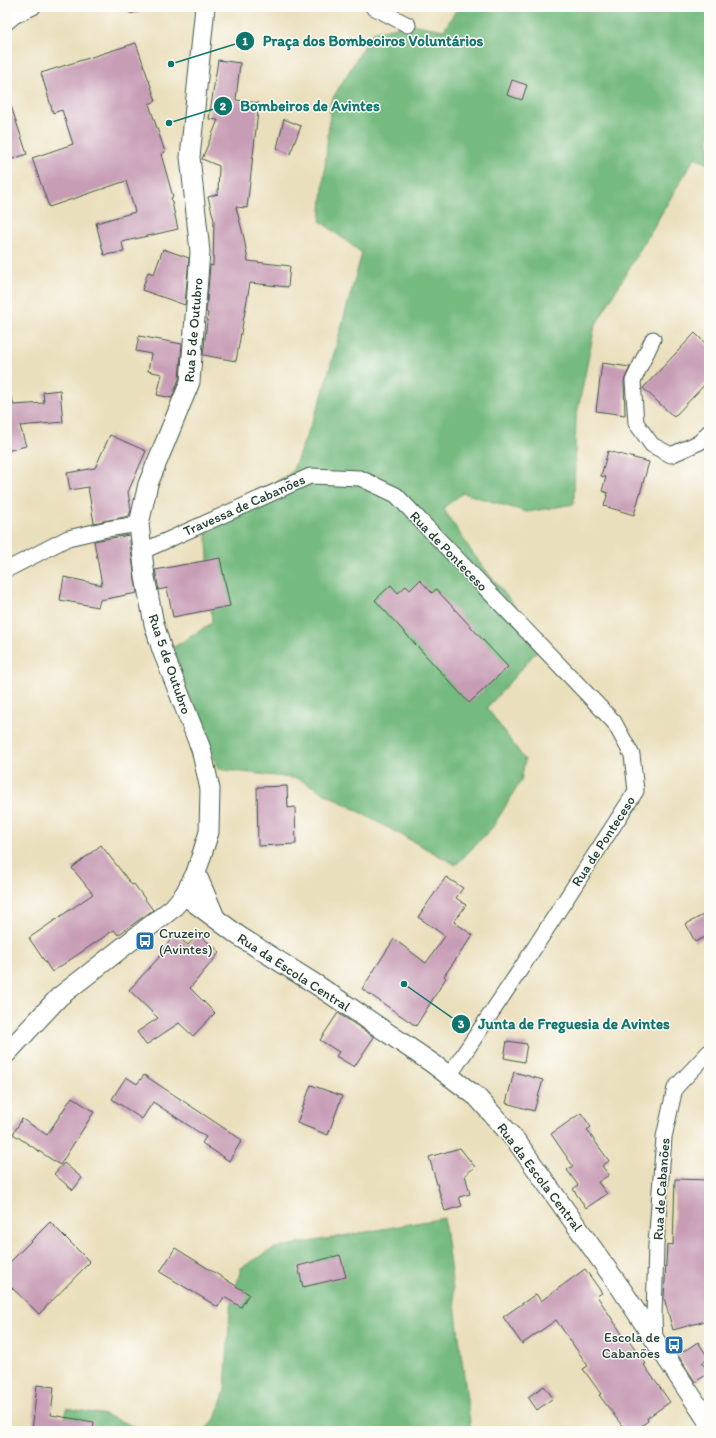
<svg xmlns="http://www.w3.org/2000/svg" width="716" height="1438" viewBox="0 0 716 1438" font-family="Itim,sans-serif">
  <rect width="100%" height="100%" fill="#fdfcf7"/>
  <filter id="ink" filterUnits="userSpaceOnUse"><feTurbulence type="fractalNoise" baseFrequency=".025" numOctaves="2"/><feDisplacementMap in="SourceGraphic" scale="8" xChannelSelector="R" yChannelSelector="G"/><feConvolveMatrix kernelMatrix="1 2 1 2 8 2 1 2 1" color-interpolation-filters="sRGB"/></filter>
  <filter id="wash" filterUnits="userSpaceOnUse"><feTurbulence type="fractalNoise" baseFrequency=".012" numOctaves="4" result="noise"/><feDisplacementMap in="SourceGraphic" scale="16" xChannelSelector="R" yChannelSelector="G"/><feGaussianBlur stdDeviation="0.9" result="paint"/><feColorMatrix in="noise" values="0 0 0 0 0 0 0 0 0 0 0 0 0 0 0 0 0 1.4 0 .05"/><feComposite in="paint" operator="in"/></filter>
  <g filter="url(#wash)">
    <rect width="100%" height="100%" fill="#eadfbc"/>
    <g fill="#74ba7f" stroke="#4a7c5a">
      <path d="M458 7H709V165L695 157 595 326 576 419 574 504 527 512 463 493 443 508 474 555 544 643 487 708 525 760 521 781 492 828 456 865 299 779 218 769 171 649 212 623 206 525 292 472 321 399 362 253 320 221 331 101 373 32 411 24 444 30Z"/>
      <path d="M444 1218 471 1431H203L215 1419 225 1390 230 1310 241 1268 275 1248Z"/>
      <path d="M67 1408 105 1415 146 1431H63Z"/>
    </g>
    <g id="blocks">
      <g fill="#c79db6">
        <path d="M136 43 156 101 149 104 165 152 161 154 173 197 171 198 178 229 122 242 124 252 104 255 96 223 135 212 126 181 49 207 32 158 73 144 62 110 53 113 41 73Z"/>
        <path d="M218 60 240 63 236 100 259 103 247 208 236 207 244 238 248 261 290 266 288 287 250 283 236 361 203 355 208 313 206 312 210 265 213 266 214 220 208 197 218 194 219 166 202 159 218 120 209 119Z"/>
        <path d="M512 80 527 85 522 100 507 95Z"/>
        <path d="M10 103 27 154 7 161V104Z"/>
        <path d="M284 119 301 126 290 154 277 148Z"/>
        <path d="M163 249 189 258 185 305 142 290 148 272 154 274Z"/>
        <path d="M695 333 709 347V380L674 417 643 388Z"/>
        <path d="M139 336 182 344 179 379 172 398 157 395 162 374 148 371 151 354 136 351Z"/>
        <path d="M602 363 630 367 624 381 625 415 596 411Z"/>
        <path d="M60 390 63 422 20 426 26 446 7 451V397H11L14 405 44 403 43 392Z"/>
        <path d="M110 435 146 451 128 492 131 510 129 516 94 523 88 487 70 490 67 473 95 468Z"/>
        <path d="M608 451 649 462 634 515 604 506 608 493 602 491 606 477 601 476Z"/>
        <path d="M129 535 137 593 100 600 98 607 60 600 64 577 102 585 94 541Z"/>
        <path d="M220 558 230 606 173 617 167 588 159 590 155 570Z"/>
        <path d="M420 580 432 593 436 589 508 667 469 703 375 600 391 585 398 593 406 586 410 590Z"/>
        <path d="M287 786 288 808 295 807 296 844 258 846 257 787Z"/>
        <path d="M101 845 132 885 134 884 153 910 118 935 114 930 52 972 29 938 93 894 72 868Z"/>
        <path d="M446 877 463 888 456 898 466 905 454 922 473 935 444 976 446 978 416 1026 362 989 394 939 426 963 445 936 418 917Z"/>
        <path d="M709 912V935L695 942 686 924Z"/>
        <path d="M198 934 220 952 190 988 215 1013 193 1036 179 1023 146 1045 137 1032 158 1018 129 990 164 952 162 950 175 935 188 945Z"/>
        <path d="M338 1013 374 1037 354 1067 336 1056 339 1052 320 1040Z"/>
        <path d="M507 1041 527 1044 524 1062 504 1058Z"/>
        <path d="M514 1072 543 1080 534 1111 506 1103Z"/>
        <path d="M144 1075 242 1140 229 1161 202 1143 206 1137 153 1102 142 1119 112 1099 126 1077 137 1084Z"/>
        <path d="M311 1085 342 1096 328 1135 297 1123Z"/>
        <path d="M72 1097 94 1112 60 1165 13 1134 22 1119 47 1135Z"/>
        <path d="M581 1113 591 1127 587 1130 609 1161 602 1166 609 1175 598 1182 607 1194 586 1208 573 1189 578 1185 567 1170 573 1166 551 1134Z"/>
        <path d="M460 1148 475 1167 465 1175 470 1194 459 1197 462 1206 445 1211 429 1157Z"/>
        <path d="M64 1163 82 1178 73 1190 54 1174Z"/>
        <path d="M675 1179 709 1180V1320L673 1330 664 1298 667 1244 673 1245Z"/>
        <path d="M50 1222 90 1262 39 1314 7 1283V1265Z"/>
        <path d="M175 1248 249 1294 241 1307 224 1297 218 1307 160 1272Z"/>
        <path d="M340 1255 346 1277 303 1287 298 1266Z"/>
        <path d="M585 1269 602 1293 597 1296 626 1340 628 1339 646 1364 644 1365 670 1402 647 1418 648 1421 634 1431H626L599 1395 601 1394 583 1369 588 1366 556 1320 522 1344 503 1317 536 1294 541 1301Z"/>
        <path d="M698 1342 709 1359 702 1363 709 1373 695 1382 678 1355Z"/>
        <path d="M37 1385 54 1387 51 1415 94 1422 93 1431H32Z"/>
        <path d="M544 1386 553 1398 537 1410 528 1397Z"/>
      </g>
    </g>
  </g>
  <g filter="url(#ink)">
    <use href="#blocks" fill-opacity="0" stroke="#3d5548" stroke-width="1"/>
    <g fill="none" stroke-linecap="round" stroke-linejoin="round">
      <defs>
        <path id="service" d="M132 9 140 7"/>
        <g id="minor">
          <path d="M373 7 408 25"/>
          <path d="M7 22 14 16 33 7"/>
          <path d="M653 339 633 381 636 423 652 445 671 455 700 442 709 432"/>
          <path d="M141 552 310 476 360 478 396 495 614 722 632 755 636 791 520 970 449 1076"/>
          <path d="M7 567 10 568 68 538 107 529 139 524"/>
          <path d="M655 1341 654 1316 656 1245 664 1137 675 1088 709 1052"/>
        </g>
        <g id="tertiary">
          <path d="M196 873 215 917"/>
          <path d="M184 895 239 936 320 987 432 1063 477 1097 517 1142 622 1290 709 1423"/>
          <path d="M7 1053 59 997 173 908 184 895 196 873 209 832 210 789 201 749 162 650 154 624 145 577 139 524 148 484 190 382 200 252 190 157 205 7"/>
        </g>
      </defs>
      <use href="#service" stroke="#3d5548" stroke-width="10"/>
      <use href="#minor" stroke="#3d5548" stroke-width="17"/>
      <use href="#tertiary" stroke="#3d5548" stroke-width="21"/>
      <use href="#service" stroke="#fff" stroke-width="8"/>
      <use href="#minor" stroke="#fff" stroke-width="15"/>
      <use href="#tertiary" stroke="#fff" stroke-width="19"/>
    </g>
  </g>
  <defs>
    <symbol id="bus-square" viewBox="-11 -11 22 22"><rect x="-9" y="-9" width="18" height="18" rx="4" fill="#1f6fb2" stroke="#fdfcf7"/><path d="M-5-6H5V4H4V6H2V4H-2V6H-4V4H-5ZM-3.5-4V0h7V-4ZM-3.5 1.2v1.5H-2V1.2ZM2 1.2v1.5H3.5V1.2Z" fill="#fff"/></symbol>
  </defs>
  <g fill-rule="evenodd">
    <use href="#bus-square" x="134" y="930" width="22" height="22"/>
    <use href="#bus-square" x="663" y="1334" width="22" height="22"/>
  </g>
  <g text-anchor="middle" stroke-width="3" stroke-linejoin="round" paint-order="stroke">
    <g font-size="14" fill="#1f3d34" stroke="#fdfcf7">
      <text transform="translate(193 330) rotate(-85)" y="5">Rua 5 de Outubro</text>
      <text transform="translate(244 505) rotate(-24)" y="5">Travessa de Cabanões</text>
      <text transform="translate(449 551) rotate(46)" y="5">Rua de Ponteceso</text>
      <text transform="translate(170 664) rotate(71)" y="5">Rua 5 de Outubro</text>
      <text transform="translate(603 841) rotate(-57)" y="5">Rua de Ponteceso</text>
      <text transform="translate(294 972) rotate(33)" y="5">Rua da Escola Central</text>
      <text transform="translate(540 1177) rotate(53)" y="5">Rua da Escola Central</text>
      <text transform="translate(661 1189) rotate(-86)" y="5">Rua de Cabanões</text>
    </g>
    <g font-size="14" fill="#1f3d34" stroke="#fdfcf7" text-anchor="start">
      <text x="159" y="938">Cruzeiro<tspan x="159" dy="16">(Avintes)</tspan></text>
      <text x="660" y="1342" text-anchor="end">Escola de<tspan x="660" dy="16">Cabanões</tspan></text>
    </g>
  </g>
  <path fill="none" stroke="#0f766e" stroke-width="1.5" d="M171 64L245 41M169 123L223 106M404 984L461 1024"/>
  <g fill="#0f766e" stroke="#fdfcf7" stroke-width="1.5">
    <circle cx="171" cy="64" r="4"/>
    <circle cx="169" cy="123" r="4"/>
    <circle cx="404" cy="984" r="4"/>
    <circle cx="245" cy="41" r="10"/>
    <circle cx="223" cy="106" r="10"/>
    <circle cx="461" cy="1024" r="10"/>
  </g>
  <g font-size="12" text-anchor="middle" font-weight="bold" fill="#fff">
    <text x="245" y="45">1</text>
    <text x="223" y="110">2</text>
    <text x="461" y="1028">3</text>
  </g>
  <g font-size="15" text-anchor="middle" font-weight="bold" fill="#0f766e" stroke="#fdfcf7" stroke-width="3" stroke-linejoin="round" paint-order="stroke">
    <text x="373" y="46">Praça dos Bombeoiros Voluntários</text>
    <text x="310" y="111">Bombeiros de Avintes</text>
    <text x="574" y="1029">Junta de Freguesia de Avintes</text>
  </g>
  <rect width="716" height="1438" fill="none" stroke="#fdfcf7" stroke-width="24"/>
</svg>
